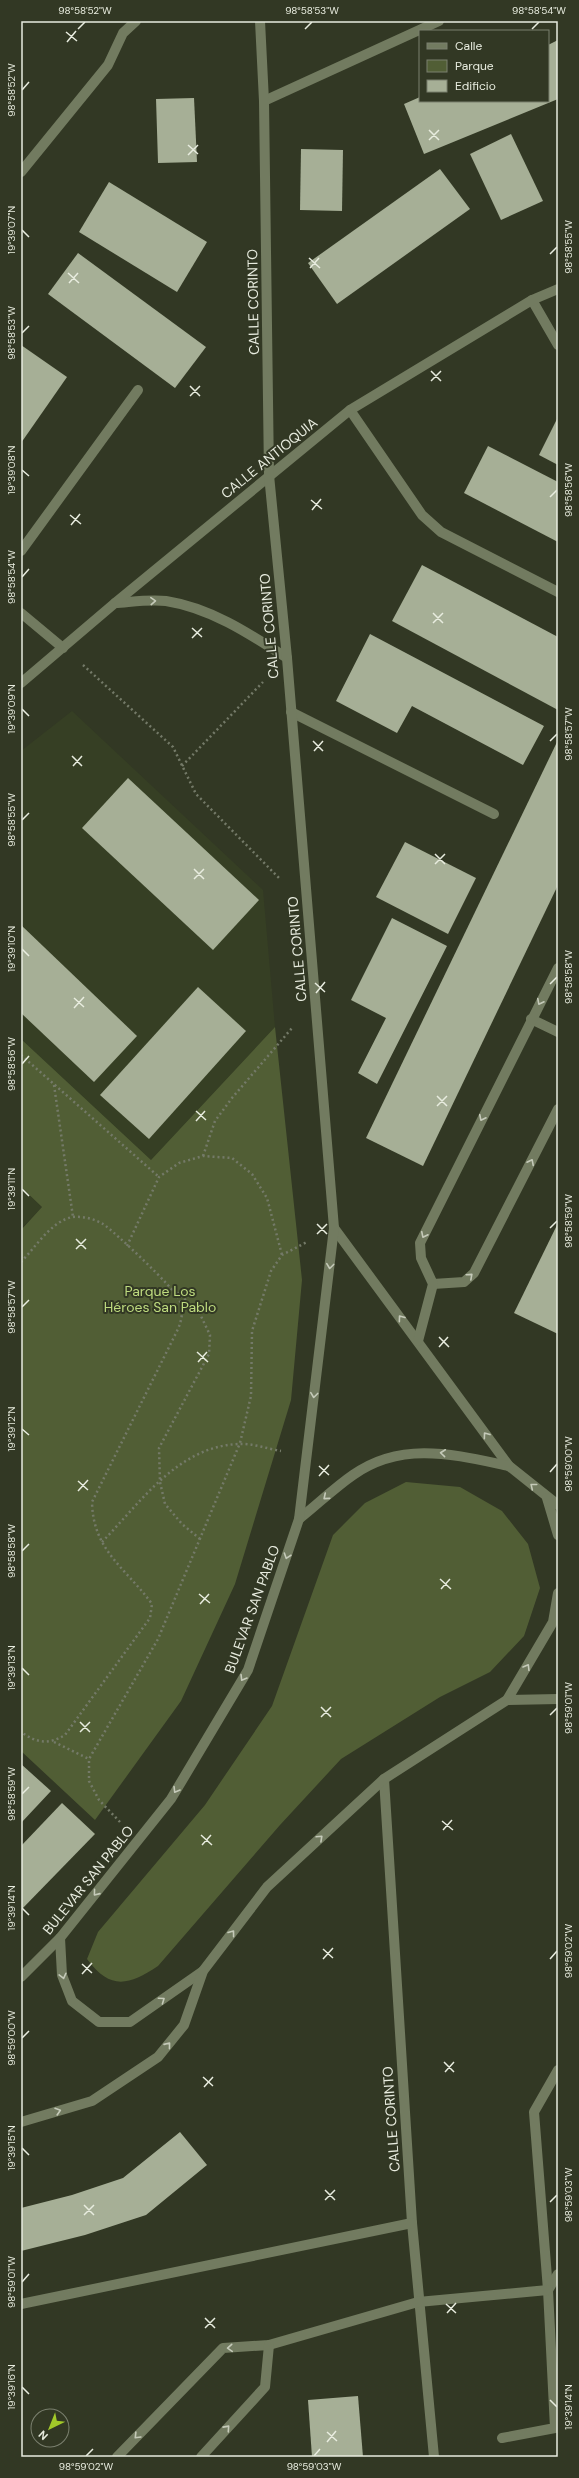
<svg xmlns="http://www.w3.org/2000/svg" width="579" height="2478" viewBox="0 0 579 2478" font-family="'DM Sans',sans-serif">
  <rect width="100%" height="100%" fill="#323824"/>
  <g fill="#363f24">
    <path d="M72 711 263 890 275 1027 151 1160 21 1039V751Z"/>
    <path d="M21 1187 42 1207 21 1229Z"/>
  </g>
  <g fill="#515e35">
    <path d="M275 1027 302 1280 291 1400 235 1584 181 1701 95 1820 21 1751V1230L42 1207 21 1187V1039L151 1160Z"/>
    <path d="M406 1482 460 1487 502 1511 528 1544 540 1588 524 1636 490 1672 440 1697 341 1759 280 1825 158 1966C128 1986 110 1990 87 1959L98 1932 205 1805 272 1706 333 1535 365 1503Z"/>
  </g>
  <g fill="#a6af96">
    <path d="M558 40V99L424 154 404 104 420 97V101H548V45Z"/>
    <path d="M194 98 197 162 158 163 156 99Z"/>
    <path d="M511 134 543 201 501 220 470 154Z"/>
    <path d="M301 149 343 150 342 211 300 210Z"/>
    <path d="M440 169 470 209 337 304 308 263Z"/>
    <path d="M109 182 207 242 177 292 79 232Z"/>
    <path d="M78 253 206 347 175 388 48 294Z"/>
    <path d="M21 345 67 377 21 443Z"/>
    <path d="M558 417V465L539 455Z"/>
    <path d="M488 446 558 482V542L464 493Z"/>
    <path d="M422 565 558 637V710L392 621Z"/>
    <path d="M370 634 544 726 523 765 412 706 397 733 336 701Z"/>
    <path d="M558 740V885L423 1166 366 1138Z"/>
    <path d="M128 778 259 900 213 950 82 828Z"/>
    <path d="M405 842 476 878 448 934 376 897Z"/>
    <path d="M392 918 447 946 377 1084 358 1073 386 1018 351 1000Z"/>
    <path d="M21 925 137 1036 94 1082 21 1013Z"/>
    <path d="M198 987 246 1031 149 1139 100 1095Z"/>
    <path d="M558 1223V1334L514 1313Z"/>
    <path d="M21 1764 51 1791 21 1823Z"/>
    <path d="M62 1803 95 1834 21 1910V1846Z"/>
    <path d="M180 2132 207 2165 146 2215 85 2235 21 2251V2208L72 2195 123 2178Z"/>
    <path d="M358 2396 363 2457H312L308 2400Z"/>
  </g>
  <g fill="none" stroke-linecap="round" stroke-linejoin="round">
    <g stroke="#747a68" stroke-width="2.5" stroke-dasharray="2 3" stroke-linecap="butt">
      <path d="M83 665 173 747 196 794 279 878"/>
      <path d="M182 766 263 682"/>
      <path d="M21 1055 159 1177"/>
      <path d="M54 1085 73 1217"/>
      <path d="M203 1156 215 1121 232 1098 292 1028"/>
      <path d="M127 1246 159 1177 179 1163 203 1156 232 1158 252 1174 267 1198 282 1255"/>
      <path d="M21 1262C35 1248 52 1220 73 1217 84 1216 94 1219 103 1224 114 1231 174 1288 179 1299 184 1310 182 1319 178 1329L92 1502C93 1551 126 1568 152 1604L150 1618 65 1735C48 1745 37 1743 21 1732"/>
      <path d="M173 1289 199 1312 210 1335 209 1354 159 1448 160 1482 165 1504 182 1524 200 1539"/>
      <path d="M102 1542C141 1502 178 1446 239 1444 252 1443 268 1449 281 1451"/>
      <path d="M54 1742 89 1759"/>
      <path d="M120 1822 99 1800 89 1781V1759L158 1639 240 1443 251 1396 252 1331 271 1271 282 1255 307 1242"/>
    </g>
    <g stroke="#727b60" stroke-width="10">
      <path d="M264 101 439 21"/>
      <path d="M21 172 108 65 123 33 136 21"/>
      <path d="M532 300 558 345"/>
      <path d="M350 410 422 515 441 532 558 592"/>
      <path d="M21 551 138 390"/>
      <path d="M115 603C131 602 150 599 166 601 211 608 250 634 287 658"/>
      <path d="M21 613 63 648"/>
      <path d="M21 683 115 603 350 410 532 300 558 289"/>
      <path d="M291 712 494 814"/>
      <path d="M531 1019 558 1032"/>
      <path d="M334 1228 509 1466 558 1505"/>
      <path d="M433 1284 464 1282 474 1273 558 1109"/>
      <path d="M418 1341 433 1284 421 1258 420 1243 558 968"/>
      <path d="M547 1498 558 1535"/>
      <path d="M299 1519C317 1505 334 1488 353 1475 402 1440 456 1455 509 1466"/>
      <path d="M507 1700 558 1699"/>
      <path d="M384 1779 412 2223 434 2457"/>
      <path d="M60 1938 62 1975 72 2001 99 2022H130L203 1971"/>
      <path d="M21 1977 60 1938 171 1799 248 1670 299 1519 334 1228 287 658 269 475 264 101 260 21"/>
      <path d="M21 2122 92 2101 158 2057 184 2025 203 1971 267 1887 384 1779 507 1700 553 1622 558 1593"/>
      <path d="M548 2290 558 2274"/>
      <path d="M21 2304 412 2223"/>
      <path d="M502 2438 555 2428 548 2290 534 2112 558 2070"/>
      <path d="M117 2457 223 2348 269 2345 418 2302 548 2290"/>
      <path d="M201 2457 265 2387 269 2345"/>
    </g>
  </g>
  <defs><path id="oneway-chevron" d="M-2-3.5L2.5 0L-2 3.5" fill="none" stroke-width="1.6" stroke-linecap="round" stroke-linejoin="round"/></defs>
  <g stroke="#c5cab9">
    <use href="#oneway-chevron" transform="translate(153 601) rotate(-3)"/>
    <use href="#oneway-chevron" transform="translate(540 1002) rotate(117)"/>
    <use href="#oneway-chevron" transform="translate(482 1118) rotate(116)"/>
    <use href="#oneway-chevron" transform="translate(531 1162) rotate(-63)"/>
    <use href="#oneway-chevron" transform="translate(424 1235) rotate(116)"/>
    <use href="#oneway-chevron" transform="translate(330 1266) rotate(97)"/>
    <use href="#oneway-chevron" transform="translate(470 1276) rotate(-42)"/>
    <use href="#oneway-chevron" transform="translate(401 1318) rotate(-126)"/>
    <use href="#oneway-chevron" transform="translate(314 1395) rotate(97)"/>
    <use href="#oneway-chevron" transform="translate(486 1435) rotate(-126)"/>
    <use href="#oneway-chevron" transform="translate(443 1453) rotate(-174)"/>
    <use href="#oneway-chevron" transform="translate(533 1486) rotate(-141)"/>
    <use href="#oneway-chevron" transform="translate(326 1497) rotate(140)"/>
    <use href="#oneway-chevron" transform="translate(287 1556) rotate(109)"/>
    <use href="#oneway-chevron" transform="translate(527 1667) rotate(-59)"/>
    <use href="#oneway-chevron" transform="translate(243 1678) rotate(121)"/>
    <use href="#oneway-chevron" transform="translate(176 1790) rotate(121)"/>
    <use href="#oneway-chevron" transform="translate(320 1838) rotate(-43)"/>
    <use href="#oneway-chevron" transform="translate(96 1893) rotate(129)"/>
    <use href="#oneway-chevron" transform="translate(232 1933) rotate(-53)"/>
    <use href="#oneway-chevron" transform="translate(63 1976) rotate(76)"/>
    <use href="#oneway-chevron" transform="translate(162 2000) rotate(-35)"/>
    <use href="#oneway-chevron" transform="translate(168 2045) rotate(-51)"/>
    <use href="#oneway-chevron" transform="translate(58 2111) rotate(-17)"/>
    <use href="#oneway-chevron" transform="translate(230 2348) rotate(176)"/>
    <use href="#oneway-chevron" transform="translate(227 2428) rotate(-48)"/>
    <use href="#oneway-chevron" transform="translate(137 2436) rotate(134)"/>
  </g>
  <path fill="none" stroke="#e8ecdf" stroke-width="1.5" d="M78 29 85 22M305 29 312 22M532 29 539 22M66 32 77 41M67 42 76 31M22 90 29 82M429 130 439 140M429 140 439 130M188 145 198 154M188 155 198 145M22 230 29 237M550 254 557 247M309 258 320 268M310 268 319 258M68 273 79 283M69 283 78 273M22 333 29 326M431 371 441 381M431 381 441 371M190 386 200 396M190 396 200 386M22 470 29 476M550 497 557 490M311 500 322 509M312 510 321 499M70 515 81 524M71 525 80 514M22 577 29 569M433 613 443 623M433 623 443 613M192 628 202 637M192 638 202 628M22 709 29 716M313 741 323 751M550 741 557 734M314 751 323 741M72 756 82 766M73 766 82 756M22 820 29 813M435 854 445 864M435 864 445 854M194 869 204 879M194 879 204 869M22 949 29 956M315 983 325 992M550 984 557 977M316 993 325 982M74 998 84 1007M74 1008 84 997M22 1064 29 1056M437 1096 447 1106M437 1106 447 1096M196 1111 206 1120M196 1121 205 1111M22 1189 29 1196M317 1224 327 1234M550 1228 557 1221M317 1234 327 1224M76 1239 86 1249M76 1249 86 1239M22 1307 29 1300M439 1337 449 1347M439 1347 448 1337M197 1352 208 1362M198 1362 207 1352M22 1429 29 1435M319 1466 329 1475M550 1472 557 1464M319 1476 329 1465M78 1481 88 1490M78 1491 88 1480M22 1551 29 1544M440 1579 451 1589M441 1589 450 1579M199 1594 210 1603M200 1604 209 1594M22 1668 29 1675M321 1707 331 1717M550 1715 557 1708M321 1717 331 1707M80 1722 90 1732M80 1732 90 1722M22 1794 29 1787M442 1821 453 1830M443 1830 452 1820M201 1835 212 1845M202 1845 211 1835M22 1908 29 1915M323 1949 333 1958M323 1959 333 1948M550 1959 557 1951M82 1964 92 1973M82 1974 92 1963M22 2038 29 2031M444 2062 454 2072M445 2072 454 2062M203 2077 213 2086M204 2087 213 2077M22 2148 29 2155M325 2190 335 2200M325 2200 335 2190M550 2202 557 2195M84 2205 94 2215M84 2215 94 2205M22 2282 29 2274M446 2304 456 2313M447 2313 456 2303M205 2318 215 2328M205 2328 215 2318M22 2387 29 2394M550 2400 557 2407M327 2432 337 2441M327 2442 336 2431M86 2456 93 2449M314 2456 320 2449"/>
  <g text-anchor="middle" stroke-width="4" stroke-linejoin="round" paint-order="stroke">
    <g font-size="14" fill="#e8ecdf" stroke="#323824">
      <text transform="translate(253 302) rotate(-91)" y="5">CALLE CORINTO</text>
      <text transform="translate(269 458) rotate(-39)" y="5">CALLE ANTIOQUIA</text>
      <text transform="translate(269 626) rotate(-95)" y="5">CALLE CORINTO</text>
      <text transform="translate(297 949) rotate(-95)" y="5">CALLE CORINTO</text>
      <text transform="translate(252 1609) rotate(-70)" y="5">BULEVAR SAN PABLO</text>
      <text transform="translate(88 1880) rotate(-51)" y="5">BULEVAR SAN PABLO</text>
      <text transform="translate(391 2119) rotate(-94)" y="5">CALLE CORINTO</text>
    </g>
    <g font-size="14" fill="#bedb7f" stroke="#323824">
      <text x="160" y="1296">Parque Los<tspan x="160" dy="16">Héroes San Pablo</tspan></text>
    </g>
  </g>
  <rect width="579" height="2478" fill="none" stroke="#323824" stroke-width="44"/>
  <rect x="419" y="30" width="130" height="72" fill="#323824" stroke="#7b806f"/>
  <rect x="427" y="43" width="20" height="6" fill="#727b60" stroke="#7b806f"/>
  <text x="455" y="50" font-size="12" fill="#e8ecdf">Calle</text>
  <rect x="427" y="60" width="20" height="12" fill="#515e35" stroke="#7b806f"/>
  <text x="455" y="70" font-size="12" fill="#e8ecdf">Parque</text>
  <rect x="427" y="80" width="20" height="12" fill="#a6af96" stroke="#7b806f"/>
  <text x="455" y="90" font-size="12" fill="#e8ecdf">Edificio</text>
  <g transform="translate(50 2428) rotate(223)"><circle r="19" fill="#323824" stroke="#7b806f"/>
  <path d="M0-3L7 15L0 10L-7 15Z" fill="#a2c929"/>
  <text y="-6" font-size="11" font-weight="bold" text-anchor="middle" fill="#e8ecdf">N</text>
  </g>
  <rect x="22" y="22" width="535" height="2434" fill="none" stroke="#e8ecdf" stroke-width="1.5"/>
  <g font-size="10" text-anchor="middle" fill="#e8ecdf">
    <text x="85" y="14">98°58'52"W</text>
    <text x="312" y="14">98°58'53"W</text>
    <text x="539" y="14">98°58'54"W</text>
    <text transform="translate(11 90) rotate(-90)" y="4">98°58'52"W</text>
    <text transform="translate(11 230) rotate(-90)" y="4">19°39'07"N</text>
    <text transform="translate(568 247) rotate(-90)" y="4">98°58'55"W</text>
    <text transform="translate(11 333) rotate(-90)" y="4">98°58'53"W</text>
    <text transform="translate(11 470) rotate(-90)" y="4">19°39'08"N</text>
    <text transform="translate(568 490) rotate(-90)" y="4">98°58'56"W</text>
    <text transform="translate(11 577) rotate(-90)" y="4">98°58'54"W</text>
    <text transform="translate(11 709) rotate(-90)" y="4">19°39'09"N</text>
    <text transform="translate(568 734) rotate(-90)" y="4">98°58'57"W</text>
    <text transform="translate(11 820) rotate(-90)" y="4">98°58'55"W</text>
    <text transform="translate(11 949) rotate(-90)" y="4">19°39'10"N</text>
    <text transform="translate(568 977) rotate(-90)" y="4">98°58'58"W</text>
    <text transform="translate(11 1064) rotate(-90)" y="4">98°58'56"W</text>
    <text transform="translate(11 1189) rotate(-90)" y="4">19°39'11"N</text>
    <text transform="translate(568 1221) rotate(-90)" y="4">98°58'59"W</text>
    <text transform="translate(11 1307) rotate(-90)" y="4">98°58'57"W</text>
    <text transform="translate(11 1429) rotate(-90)" y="4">19°39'12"N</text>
    <text transform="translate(568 1464) rotate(-90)" y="4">98°59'00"W</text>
    <text transform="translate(11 1551) rotate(-90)" y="4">98°58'58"W</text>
    <text transform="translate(11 1668) rotate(-90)" y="4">19°39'13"N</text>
    <text transform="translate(568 1708) rotate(-90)" y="4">98°59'01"W</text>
    <text transform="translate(11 1794) rotate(-90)" y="4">98°58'59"W</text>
    <text transform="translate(11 1908) rotate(-90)" y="4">19°39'14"N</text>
    <text transform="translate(568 1951) rotate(-90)" y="4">98°59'02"W</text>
    <text transform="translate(11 2038) rotate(-90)" y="4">98°59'00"W</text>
    <text transform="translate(11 2148) rotate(-90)" y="4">19°39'15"N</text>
    <text transform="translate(568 2195) rotate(-90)" y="4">98°59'03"W</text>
    <text transform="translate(11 2282) rotate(-90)" y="4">98°59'01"W</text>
    <text transform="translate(11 2387) rotate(-90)" y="4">19°39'16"N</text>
    <text transform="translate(568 2407) rotate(-90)" y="4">19°39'14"N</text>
    <text x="86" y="2470">98°59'02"W</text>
    <text x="314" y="2470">98°59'03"W</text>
  </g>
</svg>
